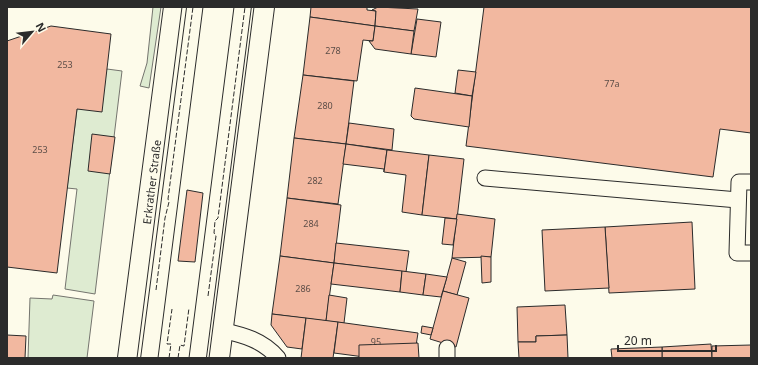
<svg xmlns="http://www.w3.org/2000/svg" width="758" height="365" viewBox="0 0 758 365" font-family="'Noto Sans',sans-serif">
  <rect width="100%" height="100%" fill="#fdfbea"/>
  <g fill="#deebd1" stroke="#74746e">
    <path d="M153 7H161L149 88 140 86 147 63Z"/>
    <path d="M107 69 122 71 95 294 65 289 77 189 67 188 77 109Z"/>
    <path d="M53 295 94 301 87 358H28L30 298 52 299Z"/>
  </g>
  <g fill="#f2b8a0" stroke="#2b2b2b">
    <path d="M311 7H367V10L376 11 375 26 310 17Z"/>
    <path d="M378 7 418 9 414 31 375 26 376 11 372 10Z"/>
    <path d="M484 7H751V133L720 129 713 177 466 146Z"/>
    <path d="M310 17 375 26 373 41 363 40 357 81 303 75Z"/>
    <path d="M417 19 441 22 436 57 411 54Z"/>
    <path d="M51 26 111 34 102 112 77 109 57 273 7 267V41Z"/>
    <path d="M375 26 414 31 411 54 375 49 369 41H373Z"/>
    <path d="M458 70 476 72 472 96 455 93Z"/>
    <path d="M303 75 354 81 346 144 294 138Z"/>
    <path d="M415 88 472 96 469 127 414 119 411 116Z"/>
    <path d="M349 123 394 129 392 150 346 144Z"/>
    <path d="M92 134 115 137 110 174 88 171Z"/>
    <path d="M294 138 346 144 338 204 287 198Z"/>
    <path d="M346 144 387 150 384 172V169L343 164Z"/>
    <path d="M387 150 429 155 422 215 402 212 406 175 384 172Z"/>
    <path d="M429 155 464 159 457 219 422 215Z"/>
    <path d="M187 190 203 193 195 262 178 261Z"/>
    <path d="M287 198 341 205 334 263 280 256Z"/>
    <path d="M457 214 495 219 491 257 452 258Z"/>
    <path d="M445 218 457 219 453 245 442 244Z"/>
    <path d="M692 222 695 289 609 293 605 227Z"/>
    <path d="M605 227 609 288 545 291 542 230Z"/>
    <path d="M336 243 409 251 406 272 334 263Z"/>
    <path d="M280 256 334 263 326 321 272 314Z"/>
    <path d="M481 256 491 257V282L482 283Z"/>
    <path d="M452 258 466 262 457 295 443 291Z"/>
    <path d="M334 263 402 271 400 292 331 284Z"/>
    <path d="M402 271 426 274 423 295 400 292Z"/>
    <path d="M426 274 447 277 441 297 423 295Z"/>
    <path d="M443 291 469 298 456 347 430 339Z"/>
    <path d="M329 295 347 298 344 323 326 321Z"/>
    <path d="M565 305 567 335 536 336V342H518L517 307Z"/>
    <path d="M272 314 306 318 302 349 287 347 271 325Z"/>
    <path d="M306 318 338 322 333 358H301Z"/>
    <path d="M338 322 418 333 415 352 403 351 402 358H372L334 353Z"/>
    <path d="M422 326 433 328 431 335 421 333Z"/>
    <path d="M7 335 26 336 25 358H7Z"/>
    <path d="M567 335 568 358H519L518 342H536V336Z"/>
    <path d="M418 343 419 358H359V345Z"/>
    <path d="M711 344 712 358H662V347Z"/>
    <path d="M751 345V358H712V346Z"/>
    <path d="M662 347V358H612L611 349Z"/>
  </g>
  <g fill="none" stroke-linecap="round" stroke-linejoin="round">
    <defs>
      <g id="service">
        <path d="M485 178 738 200"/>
        <path d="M751 182H739L737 253H751"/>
        <path d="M221 330C243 335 263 340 278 358"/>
        <path d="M447 348V358"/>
      </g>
      <g id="primary">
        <path d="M129 358 175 7"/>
        <path d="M218 358 263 7"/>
      </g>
    </defs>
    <use href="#service" stroke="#2b2b2b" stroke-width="17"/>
    <use href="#primary" stroke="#2b2b2b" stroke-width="24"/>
    <use href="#service" stroke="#fdfbea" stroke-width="15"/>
    <use href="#primary" stroke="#fdfbea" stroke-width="22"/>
    <g stroke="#2b2b2b" stroke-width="1">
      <path d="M137 358 182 7"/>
      <path d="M158 358 203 7"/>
      <path d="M189 358 234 7"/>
      <path d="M209 358 254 7"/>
    </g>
    <g stroke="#2b2b2b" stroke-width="1" stroke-dasharray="5 2" stroke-linecap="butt">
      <path d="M156 290 165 218 169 202 168 199 193 7"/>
      <path d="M208 296 216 236 214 233 215 221 218 218 245 7"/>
      <path d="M169 358 171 344H167L172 309"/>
      <path d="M178 358 180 345 184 346 189 308"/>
    </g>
  </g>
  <g text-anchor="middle" stroke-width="3" stroke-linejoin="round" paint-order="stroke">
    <g font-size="9" fill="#5d4e48">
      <text x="333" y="54">278</text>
      <text x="65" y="68">253</text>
      <text x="612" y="87">77a</text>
      <text x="325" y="109">280</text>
      <text x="40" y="153">253</text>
      <text x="315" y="184">282</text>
      <text x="311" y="227">284</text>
      <text x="303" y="292">286</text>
      <text x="376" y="345">95</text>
    </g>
    <g font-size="11" fill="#2b2b2b" stroke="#fdfbea">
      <text transform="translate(152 182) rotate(-83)" y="4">Erkrather Straße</text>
    </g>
  </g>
  <rect width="758" height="365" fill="none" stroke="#2b2b2b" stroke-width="16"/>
  <g transform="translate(32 32) rotate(62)" stroke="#fdfbea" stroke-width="3" paint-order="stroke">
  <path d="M0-3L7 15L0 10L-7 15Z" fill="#2b2b2b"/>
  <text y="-6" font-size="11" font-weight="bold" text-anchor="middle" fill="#2b2b2b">N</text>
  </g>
  <path d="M618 345v6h98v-6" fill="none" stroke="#2b2b2b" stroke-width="2"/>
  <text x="624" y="345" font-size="12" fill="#2b2b2b" stroke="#fdfbea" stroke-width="3" paint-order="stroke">20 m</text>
</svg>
